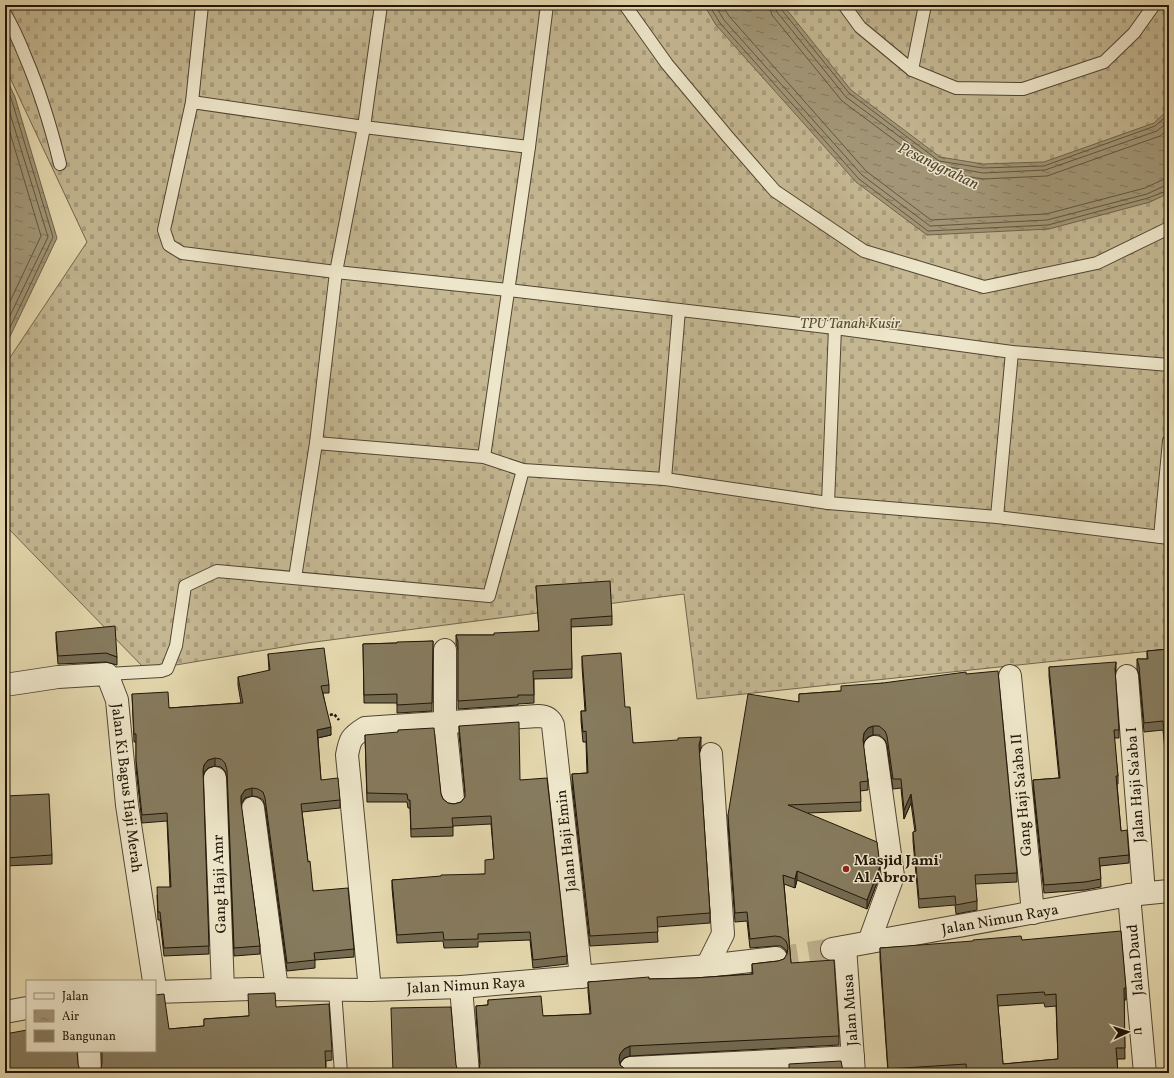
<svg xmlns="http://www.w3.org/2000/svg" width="1174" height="1078" viewBox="0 0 1174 1078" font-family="Vollkorn,serif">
  <defs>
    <pattern id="cemetery-stones" width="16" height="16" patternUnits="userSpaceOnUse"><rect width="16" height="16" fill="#c4b792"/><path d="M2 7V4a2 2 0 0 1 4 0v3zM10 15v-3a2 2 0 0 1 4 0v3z" fill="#a89d7c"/></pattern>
    <pattern id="water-ripples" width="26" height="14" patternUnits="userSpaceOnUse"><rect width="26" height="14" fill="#a29676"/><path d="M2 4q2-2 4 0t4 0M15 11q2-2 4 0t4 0" fill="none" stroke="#84795f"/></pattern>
  </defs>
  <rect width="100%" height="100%" fill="#e5d8ae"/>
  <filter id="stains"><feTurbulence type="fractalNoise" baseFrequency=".005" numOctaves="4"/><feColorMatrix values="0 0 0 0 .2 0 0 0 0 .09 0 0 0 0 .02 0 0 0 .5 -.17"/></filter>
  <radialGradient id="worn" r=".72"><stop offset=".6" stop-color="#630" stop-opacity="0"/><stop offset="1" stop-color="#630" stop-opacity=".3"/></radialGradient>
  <path fill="url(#cemetery-stones)" stroke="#72664d" d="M5 5H1169V649L697 699 684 594 307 643 146 670 5 525V365L87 242 5 67Z"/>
  <g fill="url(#water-ripples)" stroke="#6e634a">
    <path d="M704 5H783L851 90 940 157 983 164 1044 162 1154 123 1169 109V193L1150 202 1049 229 927 235 856 182 716 25Z"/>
    <path d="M5 76 15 97 57 238 5 347Z"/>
  </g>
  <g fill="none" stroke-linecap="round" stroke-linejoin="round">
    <g stroke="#61563f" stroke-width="1">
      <path d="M709 5 720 23 859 179 928 231 1048 225 1148 198 1169 190"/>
      <path d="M715 5 724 20 862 175 930 226 1047 220 1147 194 1164 186 1169 185"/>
      <path d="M722 5 729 16 866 171 931 220 1046 214 1145 188 1162 180 1169 179"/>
      <path d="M769 5 772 15 842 101 936 171 983 179 1047 176 1160 136 1169 129"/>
      <path d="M775 5 777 12 846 97 938 165 983 173 1045 170 1157 131 1169 121"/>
      <path d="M780 5 781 9 849 93 939 161 983 168 1044 166 1155 126 1169 114"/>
      <path d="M5 85 11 98 53 237 5 338"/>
      <path d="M5 97 48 237 5 326"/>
      <path d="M5 116 41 236 5 312"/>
    </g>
    <path stroke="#beb18d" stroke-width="22" stroke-dasharray="22 11" stroke-linecap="butt" d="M776 958 832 949"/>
    <defs>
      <g id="lane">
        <path d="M625 5 667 64 728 137 775 191 864 251 984 287 1097 263 1169 228"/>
        <path d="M844 5 860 27 912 70 925 5"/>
        <path d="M5 14C13 27 19 41 25 56 40 91 51 127 60 164"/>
        <path d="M912 70 956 88 1023 89 1104 62 1134 33 1154 5"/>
        <path d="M192 102 202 5"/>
        <path d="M529 147 364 127 192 102 164 230 169 245 182 253 336 272 508 290 835 328 1012 352 1169 365"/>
        <path d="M316 443 484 457 523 470 665 479 828 503 997 517 1169 538"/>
        <path d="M484 457 529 147 547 5"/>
        <path d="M665 479 679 310"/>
        <path d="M828 503 835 328"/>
        <path d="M997 517 1012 352"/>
        <path d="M1160 537 1169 441"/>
        <path d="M295 578 316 443 336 272 364 127 381 5"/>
        <path d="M107 674 161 671 167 669 176 646 185 586 217 571 489 596 523 470"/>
        <path d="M335 990 341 1073"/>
      </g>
      <g id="street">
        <path d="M445 650V722L453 800"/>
        <path d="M1010 676 1033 913"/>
        <path d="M1127 676 1144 893"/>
        <path d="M5 685 58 677 107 674 117 700 127 805 154 981"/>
        <path d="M215 778 223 990"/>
        <path d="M253 808 277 989"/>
        <path d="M1129 895 1145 1073"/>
        <path d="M869 942 893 876 875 747"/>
        <path d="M845 947 854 1073"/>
        <path d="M832 949 1129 895 1169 891"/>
        <path d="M707 966 723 934 711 754"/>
        <path d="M461 987 468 1073"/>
        <path d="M370 990 347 755C350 739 351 737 365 728L538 716C546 716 550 718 553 725L581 977"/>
        <path d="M155 992 251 989 370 990 461 987 707 966 776 958"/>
        <path d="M5 1012 27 1008"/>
        <path d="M89 1051 90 1073"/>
        <path d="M631 1068 853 1057"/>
      </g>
    </defs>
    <use href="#lane" stroke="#514632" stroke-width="14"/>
    <use href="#street" stroke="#514632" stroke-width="24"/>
    <path stroke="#201608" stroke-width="2.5" stroke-dasharray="3 2" stroke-linecap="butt" d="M325 716 334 714 339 720"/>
    <use href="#lane" stroke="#eee6ca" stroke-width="12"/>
    <use href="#street" stroke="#eee6ca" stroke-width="22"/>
  </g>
  <g fill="#736a51" stroke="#201608" fill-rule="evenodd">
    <path d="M536 586 612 616V625L571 627 572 678 534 679V703L518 704V705L458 709V650L456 643V635H494L539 631Z"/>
    <path d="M56 632 117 657V665L106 662 58 664 56 640Z"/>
    <path d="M433 641 432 711 397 713V703H364L363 644 397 643Z"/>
    <path d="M1169 649V794L1163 730 1144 732 1139 675 1137 669V659H1147V651Z"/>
    <path d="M268 654 329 685V693H323L331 735 318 738 321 780 340 800V808L302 812 308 862 313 891 354 949V957L315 960V968L287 971 265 806 263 800 258 797 252 796 245 798 241 804V806L260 946V954L234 956 227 778 225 771 221 767 215 766 208 768 204 773 203 777 209 954 164 956 160 920H158L157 895 170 887 167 821 142 823 136 768V742H134L132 694 169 708 241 703 238 685V677L269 671Z"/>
    <path d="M582 656 625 707 633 743 701 748 699 753 710 913V923L657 927 658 942 590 946 572 784V774L587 773 586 742H583L581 721V711H585L582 666Z"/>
    <path d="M1049 667 1116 670 1115 675 1119 730V738H1114L1118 776V784H1117L1121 831 1129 855V863L1100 866 1101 887 1085 890 1044 893 1033 788V780L1059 778 1049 676Z"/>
    <path d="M883 683 1017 873V882L975 884 977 901V910L956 914 955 905 919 908 913 841V832H915L911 803 904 819 901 788 893 789 887 745 885 740 879 735H873L868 737 864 742 863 744 868 781V790L860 791 861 811 808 813 880 875 867 909 797 880 795 888 784 884 791 963 839 1036V1045L630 1056 624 1058 620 1063V1065L626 1070 632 1071 479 1069 480 1066 476 1015V1006L488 1005V1000L543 1016 590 1014 588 991V982L649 979 694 978 752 974V964L778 961 784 959 787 954 786 950 781 946H775L750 948 747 921 735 922 728 824V815L799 702V694L841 691Z"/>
    <path d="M459 726 520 780 567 956V964L533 968 530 940 478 942V947L444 948 443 941 397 943 392 888V880L485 874 494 859 491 824 453 826V836L411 837 410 808H408L407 802H367L365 735 441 794 443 799 448 803 454 804 461 802 465 797V794L459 734Z"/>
    <path d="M5 796 52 855V864L5 866Z"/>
    <path d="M1022 940 1126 988V1000H1124L1125 1059H1117L1118 1073H888L880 959V948ZM1044 1003 1045 1007 1056 1006 1058 1059 1003 1064 998 1006Z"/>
    <path d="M276 1007 332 1051V1060L326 1061V1073H97L101 1069 102 1065V1051H155L169 1029 204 1026V1019L248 1016Z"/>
  </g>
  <g fill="#5e5642" stroke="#201608">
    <path d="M1116 662V670L1115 677V669Z"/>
    <path d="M873 726V735L868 737 864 742 863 749V740L864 733 868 728Z"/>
    <path d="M331 727V735L317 738V730Z"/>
    <path d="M701 737V748L699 755V745Z"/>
    <path d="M215 758V766L208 768 204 773 203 778V770L204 765 208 760Z"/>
    <path d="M252 788V796L245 798 241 804V810V796L245 790Z"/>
    <path d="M911 794V803L904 819V810Z"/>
    <path d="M880 866V875L867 909V900Z"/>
    <path d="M797 871V880L795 888V879Z"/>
    <path d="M630 1046V1056L624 1058 620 1063 619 1059 620 1054 624 1049Z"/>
  </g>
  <g fill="#867b5e" stroke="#201608" fill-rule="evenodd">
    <path d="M610 581 612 616 571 619 572 669 533 671 534 695H518V697L458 701V642L456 635H494V633L539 631 536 586Z"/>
    <path d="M115 626 117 657 106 653 58 656 56 632Z"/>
    <path d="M433 641 432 703 397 705V694L364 695 363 644 397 643V642Z"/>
    <path d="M324 648 329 685 321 686 331 727 317 730 321 780 338 778 340 800 301 804 308 862 310 861 313 891 348 888 354 949 314 953 315 960 287 963 265 798 263 792 258 789 252 788 245 790 241 796V802L260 946 234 948 227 770 225 763 221 759 215 758 208 760 204 765 203 770 209 946 164 948 160 912H158L157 887H171L167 813 142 815 136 760V734H134L132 694 168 692 169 708 243 703 238 677 270 670 268 654Z"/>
    <path d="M1169 649V785L1163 721 1144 723 1139 666 1137 659H1148L1147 651Z"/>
    <path d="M621 653 625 707H630L633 743 678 740V738L701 737 699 745 710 913 657 917 658 932 590 936 572 774 588 773 586 731 583 732 581 711H586L582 656Z"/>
    <path d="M1116 662 1115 669 1119 730H1114L1118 776H1116L1121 831 1127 830 1129 855 1099 858 1101 879 1085 882 1044 885 1033 780 1060 778 1049 667Z"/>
    <path d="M998 671 1017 873 975 875 977 901 956 905 955 896 919 899 913 832 916 831 911 794 904 810 901 779H893L887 736 885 731 879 726H873L868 728 864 733 863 740 868 781 860 782 861 802 788 805 877 842 880 866 867 900 797 871 795 879 783 875 791 963 834 960 839 1036 630 1046 624 1049 620 1054 619 1059 620 1065 626 1070 632 1071 686 1069V1073H476L479 1069 480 1063 476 1006 488 1005V1000L541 996 543 1016 591 1014 588 982 649 977V979L694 978 753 974 752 964 778 961 784 959 787 954 788 947 786 941 781 937 775 936 750 939 747 912 735 913 728 815 748 694 799 702V694L841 691V686L883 683 966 672V674Z"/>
    <path d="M519 722 520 780 547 778 567 956 533 960 530 932 478 934V939L444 940 443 932 397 935 392 880 441 876V875L485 874V860L494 859 491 816 452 818 453 827 411 829 410 800H408L407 794 367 793 365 735 398 732V730L434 728 441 794 443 799 448 803 454 804 461 802 465 797V791L459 726Z"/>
    <path d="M49 794 52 855 5 858V796Z"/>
    <path d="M1121 931 1126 988H1124L1125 1048H1116L1118 1073H967L966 1064 888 1069 880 948 973 941V940L1021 936 1022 940ZM1044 992 1045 995 1056 994 1058 1059 1003 1064 997 995Z"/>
    <path d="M275 993 276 1007 329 1004 332 1051H325L326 1073H121L120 1070 97 1073 101 1069 102 1063V1051H155V995L164 994 169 1029 204 1026V1019L249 1016 248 994Z"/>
    <path d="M451 1007 456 1065 458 1071 460 1073H393L391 1008Z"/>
    <path d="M27 1030V1051H77L78 1064 80 1070 84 1073H5V1034Z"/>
    <path d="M841 1061 843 1071 847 1073H789V1064Z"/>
  </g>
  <circle fill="#8f2418" stroke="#eee6ca" stroke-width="1.5" cx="846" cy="869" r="4"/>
  <g text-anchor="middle" stroke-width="3" stroke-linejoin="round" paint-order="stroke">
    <g font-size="15" font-style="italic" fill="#594e38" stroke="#eee6ca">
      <text x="850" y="328">TPU Tanah Kusir</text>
    </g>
    <g font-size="15" fill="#201608" stroke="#eee6ca">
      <text transform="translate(1135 785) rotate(-94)" y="5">Jalan Haji Sa'aba I</text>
      <text transform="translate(127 788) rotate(83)" y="5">Jalan Ki Bagus Haji Merah</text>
      <text transform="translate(1021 795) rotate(-95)" y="5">Gang Haji Sa'aba II</text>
      <text transform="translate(566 841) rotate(-96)" y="5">Jalan Haji Emin</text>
      <text transform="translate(219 884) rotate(-92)" y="5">Gang Haji Amr</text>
      <text transform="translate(1000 919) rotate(-10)" y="5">Jalan Nimun Raya</text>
      <text transform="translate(1135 960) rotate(-95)" y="5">Jalan Daud</text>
      <text transform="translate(466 985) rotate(-3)" y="5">Jalan Nimun Raya</text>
      <text transform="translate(850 1010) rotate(-94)" y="5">Jalan Musa</text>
    </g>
    <g font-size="15" font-weight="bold" fill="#201608" stroke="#eee6ca" text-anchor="start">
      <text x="854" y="865">Masjid Jami'<tspan x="854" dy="17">Al Abror</tspan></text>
    </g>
    <g font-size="16" font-style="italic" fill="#544934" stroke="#eee6ca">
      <text transform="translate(939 165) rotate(26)" y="6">Pesanggrahan</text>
    </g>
  </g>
  <rect width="1174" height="1078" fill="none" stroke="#e5d8ae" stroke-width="20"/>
  <rect x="6" y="6" width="1162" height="1066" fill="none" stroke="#201608" stroke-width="2"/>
  <rect x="10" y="10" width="1154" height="1058" fill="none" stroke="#201608"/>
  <rect x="26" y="980" width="130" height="72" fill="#eee6ca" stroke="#9c937c"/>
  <rect x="34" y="993" width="20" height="6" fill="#eee6ca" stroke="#9c937c"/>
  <text x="62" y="1000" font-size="12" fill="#201608">Jalan</text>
  <rect x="34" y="1010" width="20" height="12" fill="url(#water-ripples)" stroke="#9c937c"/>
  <text x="62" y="1020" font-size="12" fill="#201608">Air</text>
  <rect x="34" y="1030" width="20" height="12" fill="#867b5e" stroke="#9c937c"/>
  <text x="62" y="1040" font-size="12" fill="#201608">Bangunan</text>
  <g transform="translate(1128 1032) rotate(86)" stroke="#eee6ca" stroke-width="3" paint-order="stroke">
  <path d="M0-3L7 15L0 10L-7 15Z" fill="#201608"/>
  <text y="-6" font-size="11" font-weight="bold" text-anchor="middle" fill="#201608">U</text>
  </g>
  <rect width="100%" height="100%" filter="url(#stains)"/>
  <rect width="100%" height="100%" fill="url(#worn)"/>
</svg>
